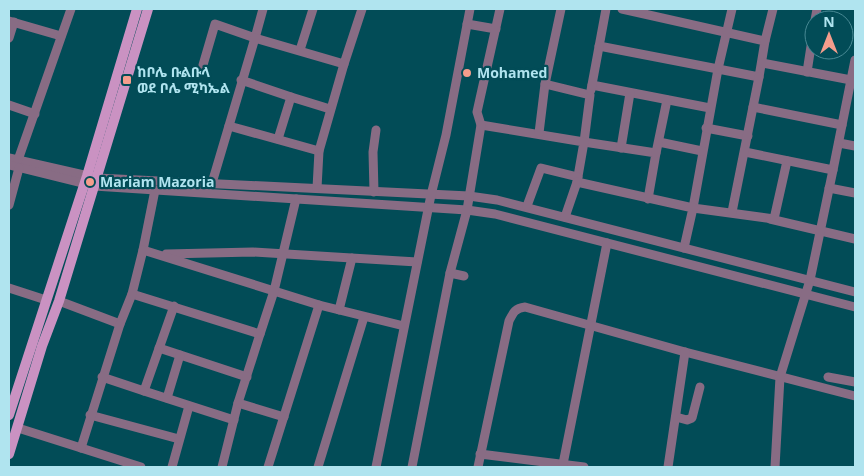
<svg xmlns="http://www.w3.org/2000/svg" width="864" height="476" viewBox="0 0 864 476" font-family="Georgia,'Noto Sans Ethiopic',serif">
  <rect width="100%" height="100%" fill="#024c57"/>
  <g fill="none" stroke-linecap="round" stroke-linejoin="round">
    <g stroke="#886c84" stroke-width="9">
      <path d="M622 9 765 41 759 77 718 69 693 208 774 219 787 161"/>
      <path d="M815 20 817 9"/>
      <path d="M9 21 61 36"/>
      <path d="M467 24 496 29"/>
      <path d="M9 38 14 22"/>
      <path d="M765 41 773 9"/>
      <path d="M599 46 718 69 732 9"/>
      <path d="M300 50 313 9"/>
      <path d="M762 63 851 80"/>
      <path d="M203 65 215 24 255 38 263 9"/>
      <path d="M807 72 814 27"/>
      <path d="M241 80 291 97"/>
      <path d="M545 84 590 95 584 142 656 153 648 199"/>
      <path d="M592 85 710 108"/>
      <path d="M591 90 606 9"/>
      <path d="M9 105 35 114"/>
      <path d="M753 107 842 125"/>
      <path d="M481 125 584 142 577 182 693 208 684 248"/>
      <path d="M229 126 319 151"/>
      <path d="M706 128 748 136"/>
      <path d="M539 133 545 84 561 9"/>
      <path d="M278 139 291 97 330 109"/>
      <path d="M659 142 702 151"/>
      <path d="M839 143 855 146"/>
      <path d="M621 148 630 93"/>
      <path d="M745 152 833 170 855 60"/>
      <path d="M656 153 667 100"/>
      <path d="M9 158 97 178 469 196 497 200 855 292"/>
      <path d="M18 160 71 9"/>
      <path d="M9 165 94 186 467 210 495 214 855 307"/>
      <path d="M212 183 255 38 344 64 362 9"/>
      <path d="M317 188 319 151 344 64"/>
      <path d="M829 188 855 193"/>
      <path d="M374 192 373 152 376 130"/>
      <path d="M9 205 19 168"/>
      <path d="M527 206 541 168 578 177"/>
      <path d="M732 212 759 77"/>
      <path d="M565 217 577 182"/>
      <path d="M770 219 855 239"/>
      <path d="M143 250 155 190"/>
      <path d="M166 254 253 252 417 262"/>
      <path d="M450 273 464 276"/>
      <path d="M9 288 46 300"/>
      <path d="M132 294 260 334 238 403 222 467"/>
      <path d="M59 301 120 324 132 294 143 250 319 305 268 467"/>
      <path d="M319 305 404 326"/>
      <path d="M339 310 352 258"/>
      <path d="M260 334 274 291 296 199"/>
      <path d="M159 348 247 377"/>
      <path d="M102 377 144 391 174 306"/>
      <path d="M828 377 855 382"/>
      <path d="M144 391 234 420"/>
      <path d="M167 398 180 355"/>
      <path d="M238 403 284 417"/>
      <path d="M90 415 179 439"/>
      <path d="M676 417 687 420 692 418 700 387"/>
      <path d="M18 428 141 467"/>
      <path d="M81 448 120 324"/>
      <path d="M480 454 584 467"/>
      <path d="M563 464 607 243"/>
      <path d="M172 467 189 406"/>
      <path d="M318 467 364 317"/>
      <path d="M376 467 431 195 446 135 470 9"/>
      <path d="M412 467 450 273 467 210 481 125 477 112 500 9"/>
      <path d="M478 467 509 321C513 313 515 308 525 307L685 352 855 396"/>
      <path d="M668 467 685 352"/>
      <path d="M775 467 780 377 810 280 833 170"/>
    </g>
    <g stroke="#ca92c2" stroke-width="10">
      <path d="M9 415 87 176 137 9"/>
      <path d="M9 454 42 346 59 301 148 9"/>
    </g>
  </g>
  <g fill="#f49d8c" stroke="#024c57" stroke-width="2">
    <circle cx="467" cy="73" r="5"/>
    <rect x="122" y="75" width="10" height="10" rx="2.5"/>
    <circle cx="90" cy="182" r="5"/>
  </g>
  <g text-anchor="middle" stroke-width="4.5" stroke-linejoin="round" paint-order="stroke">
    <g font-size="14" font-weight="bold" fill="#b0e4ef" stroke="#024c57" text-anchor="start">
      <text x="137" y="77">ከቦሌ ቡልቡላ<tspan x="137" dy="16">ወደ ቦሌ ሚካኤል</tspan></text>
      <text x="477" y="78">Mohamed</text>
      <text x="100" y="187">Mariam Mazoria</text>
    </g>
  </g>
  <rect width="864" height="476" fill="none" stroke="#b0e4ef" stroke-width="20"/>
  <g transform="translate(829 35)"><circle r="24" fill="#024c57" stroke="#488994"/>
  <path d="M0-4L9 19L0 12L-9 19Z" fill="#f49d8c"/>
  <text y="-8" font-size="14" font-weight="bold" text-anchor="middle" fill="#b0e4ef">N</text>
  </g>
</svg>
